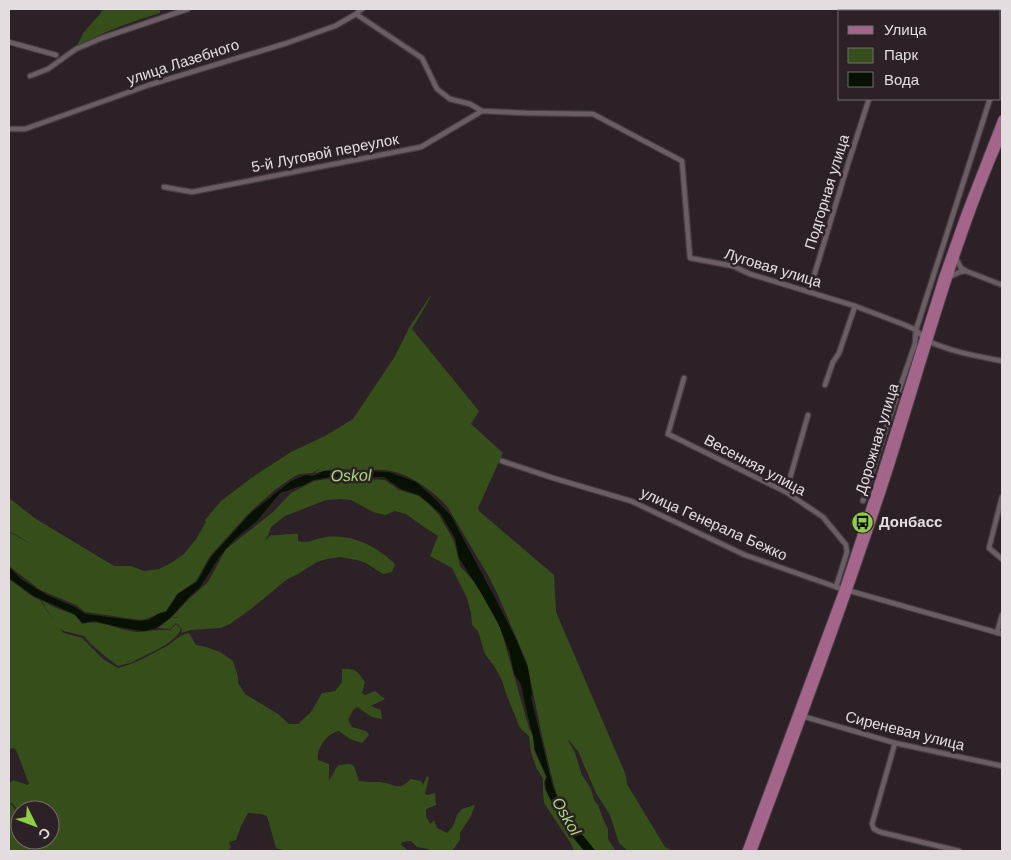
<svg xmlns="http://www.w3.org/2000/svg" width="1011" height="860" viewBox="0 0 1011 860" font-family="Arial,sans-serif">
  <rect width="100%" height="100%" fill="#2b2126"/>
  <g fill="#364f1a">
    <path d="M103 9H160V13C141 19 122 25 104 33 94 37 86 43 76 47L84 32 100 14Z"/>
    <path d="M431 295 429 300 412 329 479 411 471 424 503 453 478 508 479 511 554 575 556 612 625 773 627 784 665 847 673 851H628L619 843 610 815 596 793 578 751 567 738 575 753 582 775 591 789 594 800 598 805 604 821 608 829V839L616 851H592L571 825 562 808 554 786 542 736 527 663 498 595 489 577 447 506C433 491 411 475 391 471 381 469 370 470 359 470 343 469 328 468 313 474L321 468 312 473 300 474 295 476 276 489 249 513 210 556 196 581 177 594 166 611C156 613 151 619 140 620L85 612 76 605 40 590 9 566V532L35 546 9 531V498L36 519 114 566H131L144 571 159 569 171 563 184 554 196 539 206 522 205 520 221 501 254 476 291 452 325 436 353 419 395 356 410 326Z"/>
    <path d="M340 478 385 480 399 490 419 496 430 505 439 515 454 541 460 566 479 587 501 630 529 728 533 736 534 750 546 777 544 782 545 789 554 806 565 823 587 851H574L570 842 544 803 543 793V779L536 767 531 752 529 736 520 728 505 691 502 680 494 666 485 654 478 631 472 625 471 613 467 598 452 568 430 556 438 536 424 527 406 514 395 511 385 515 373 512 351 500 341 499 326 500 285 516 271 527 268 536 265 539 268 537 261 544 271 535C280 536 289 533 298 534V541C306 544 312 540 321 538 349 532 375 545 395 564L392 572 383 574 366 563 357 560 340 557 327 559 317 562 298 574 286 580 251 609 230 624 221 628 191 630 181 633 182 629 176 623 170 629 158 628 172 617 177 618 178 616 177 617H172L188 600 208 582 226 549 273 512 291 493 314 481 327 479Z"/>
    <path d="M9 579 33 597 40 600 55 623 41 600 54 607 75 615 82 624C87 623 93 622 98 623 112 625 124 631 138 632 149 632 159 629 170 630L176 624 181 629C174 645 146 654 131 663L126 662 130 663 118 666 106 657 91 644 84 636 64 631 59 628 64 633 82 638 104 660 118 668C135 664 150 655 165 647 176 641 176 636 189 633L196 645 206 647 220 652 233 661 238 677V683L245 694 278 714 289 724H298L311 712 322 693 335 691 342 682V669C356 668 357 671 365 682L362 693 365 695 375 691 385 699 371 706 381 710 382 719 372 717 357 707 353 710 348 720 352 727 366 731 369 735 362 743 350 739 339 731C327 733 316 749 318 760L329 764V781L336 768 339 765 350 764 354 766 359 781C366 782 373 782 380 782 397 784 397 792 411 779L421 781 423 785 427 776 429 778 425 793 427 795 435 793 436 805 426 809V816L430 824 434 820 437 828 447 833 453 826 457 815 462 809 475 805 471 816 460 833V840L452 851H430L428 849 417 847 411 841 402 842 401 845 409 851H286L276 848 267 816 261 814 248 813 241 826 236 840 229 842 231 847 228 851H33L31 840H50V810H20V813L12 803 9 804V784L13 780 28 785 29 784 17 752 14 748 9 749Z"/>
    <path d="M11 804 20 815V840H29L31 851H9V805Z"/>
  </g>
  <path fill="#071100" d="M324 471H360L389 472 416 482 434 498 451 516 495 598 516 639 528 668 532 694 531 698 552 784 565 819C557 808 540 791 547 777L535 750 533 736 528 717 521 684 514 674 510 653 498 623 481 593 459 558 455 538 440 513 419 495 401 489 384 477H330L313 480 304 485 280 493 257 521 235 539 220 556 200 587 188 598 170 618 156 628 145 631 136 630 114 626 95 621 83 623 74 614 34 596 9 578V567L22 580 47 595 75 607 85 614 139 621 149 620 158 614 166 612 178 594 197 582 211 557 251 513 291 481 306 475 313 476Z"/>
  <g fill="none" stroke-linecap="round" stroke-linejoin="round">
    <path stroke="#071100" stroke-width="9" d="M559 806 566 822 590 851"/>
    <defs>
      <g id="minor">
        <path d="M356 14 422 58 437 89 450 99 470 104 482 111 526 113 593 114 682 161 690 258 733 266 750 274 855 306 905 325 916 330 923 337"/>
        <path d="M9 42 56 55"/>
        <path d="M30 76 48 69 76 49 102 38 188 9"/>
        <path d="M9 129H25L149 85 287 43 335 26 356 14 362 9"/>
        <path d="M164 187 192 192 421 147 482 111"/>
        <path d="M956 258 961 268 966 271 1002 285"/>
        <path d="M949 277 960 272 965 271"/>
        <path d="M809 292 848 164 869 99"/>
        <path d="M928 341C952 352 977 356 1002 361"/>
        <path d="M684 378 668 434 786 492 823 517 846 545 847 552 836 587"/>
        <path d="M825 385 833 362 839 353 855 306"/>
        <path d="M502 461 553 478 631 501 745 555 836 587 1002 634"/>
        <path d="M786 492 808 415"/>
        <path d="M1002 497 989 548 1002 559"/>
        <path d="M863 501 888 422 915 344 916 330 990 99"/>
        <path d="M997 633 1002 615"/>
        <path d="M802 716 895 743 1002 766"/>
        <path d="M895 743 872 824 874 829 880 832 959 851"/>
      </g>
      <g id="primary">
        <path d="M746 851 843 590 875 493 943 276 965 214 1002 119"/>
        <path d="M753 851C800 724 848 597 890 467 925 356 955 242 1002 135"/>
      </g>
    </defs>
    <use href="#minor" stroke="#453d41" stroke-width="7"/>
    <use href="#primary" stroke="#453d41" stroke-width="9"/>
    <use href="#minor" stroke="#6a5e64" stroke-width="4.5"/>
    <use href="#primary" stroke="#a4658a" stroke-width="7"/>
  </g>
  <defs>
    <symbol id="bus-disc" viewBox="-11 -11 22 22"><circle r="9.5" fill="#8ece43" stroke="#2b2126"/><path d="M-5-6H5V4H4V6H2V4H-2V6H-4V4H-5ZM-3.5-4V0h7V-4ZM-3.5 1.2v1.5H-2V1.2ZM2 1.2v1.5H3.5V1.2Z" fill="#111"/></symbol>
  </defs>
  <g fill-rule="evenodd">
    <use href="#bus-disc" x="850" y="510" width="25" height="25"/>
  </g>
  <g text-anchor="middle" stroke-width="5" stroke-linejoin="round" paint-order="stroke">
    <g font-size="15" fill="#e4dde0" stroke="#2b2126">
      <text transform="translate(183 62) rotate(-18)" y="5">улица Лазебного</text>
      <text transform="translate(325 153) rotate(-11)" y="5">5-й Луговой переулок</text>
      <text transform="translate(827 192) rotate(-73)" y="5">Подгорная улица</text>
      <text transform="translate(773 268) rotate(17)" y="5">Луговая улица</text>
      <text transform="translate(877 439) rotate(-73)" y="5">Дорожная улица</text>
      <text transform="translate(755 465) rotate(28)" y="5">Весенняя улица</text>
      <text transform="translate(714 524) rotate(24)" y="5">улица Генерала Бежко</text>
      <text transform="translate(905 731) rotate(14)" y="5">Сиреневая улица</text>
    </g>
    <g font-size="15" font-weight="bold" fill="#e4dde0" stroke="#2b2126" text-anchor="start">
      <text x="879" y="527">Донбасс</text>
    </g>
    <g font-size="16" font-style="italic" fill="#a7d877" stroke="#2b2126">
      <text transform="translate(351 475) rotate(-1)" y="6">Oskol</text>
      <text transform="translate(567 816) rotate(60)" y="6">Oskol</text>
    </g>
  </g>
  <rect width="1011" height="860" fill="none" stroke="#e4dde0" stroke-width="20"/>
  <rect x="838" y="10" width="162" height="90" fill="#2b2126" stroke="#756c70"/>
  <rect x="848" y="26" width="25" height="8" fill="#a4658a" stroke="#756c70"/>
  <text x="884" y="35" font-size="15" fill="#e4dde0">Улица</text>
  <rect x="848" y="48" width="25" height="15" fill="#364f1a" stroke="#756c70"/>
  <text x="884" y="60" font-size="15" fill="#e4dde0">Парк</text>
  <rect x="848" y="72" width="25" height="15" fill="#071100" stroke="#756c70"/>
  <text x="884" y="85" font-size="15" fill="#e4dde0">Вода</text>
  <g transform="translate(35 825) rotate(132)"><circle r="24" fill="#2b2126" stroke="#756c70"/>
  <path d="M0-4L9 19L0 12L-9 19Z" fill="#8ece43"/>
  <text y="-8" font-size="14" font-weight="bold" text-anchor="middle" fill="#e4dde0">С</text>
  </g>
</svg>
